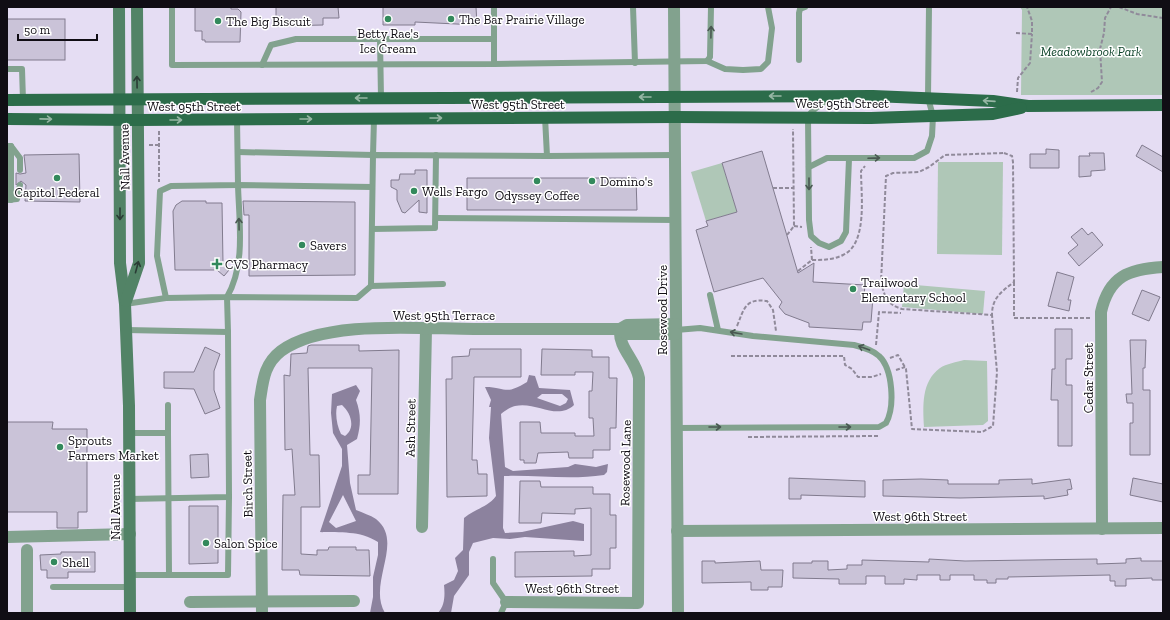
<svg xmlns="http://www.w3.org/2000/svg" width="1170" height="620" viewBox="0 0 1170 620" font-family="'Zilla Slab',serif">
  <rect width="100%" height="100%" fill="#e5ddf3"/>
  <g fill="#afc7b7">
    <path d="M1020 7H1163V95H1021L1022 10Z"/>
    <path d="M938 162H1003L1002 255 937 254Z"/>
    <path d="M722 163 737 212 706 221 691 172Z"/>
    <path d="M904 284 985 291 983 314 902 307Z"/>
    <path d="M964 360 987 361 988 421 983 425 924 427C923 406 921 382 940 368 946 364 957 362 964 360Z"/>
  </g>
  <g fill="#8c829e" fill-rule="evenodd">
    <path d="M529 375 535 376 539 388 570 390 574 405C557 421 536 401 515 406 510 407 505 411 501 414L505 467 513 471 568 467 575 464 596 467 608 464 607 472 604 475C571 480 538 475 504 476L503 528 505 533 522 532 573 521 584 524V541L525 537 510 539 493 538 473 543 469 552V575L454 596 451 613H438C445 605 445 595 444 585L454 580 458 571 455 558 463 550 464 518C476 508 487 508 496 496L489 438 491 407H489L491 400 485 387C507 387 504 396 527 382ZM542 394H562L568 399 566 403 560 406 537 398Z"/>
    <path d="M356 385 360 391 356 400C361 414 361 424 357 439L347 445 350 483 356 510C363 513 370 515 376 519 405 542 367 583 385 613H370L373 597V577L378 555V542C359 530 341 533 320 532L342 466V449L333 433 331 413 332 394ZM342 405C351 413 356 428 345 436L341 434C337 426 335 415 337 406ZM343 495 356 521 336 528 329 522Z"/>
  </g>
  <g fill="#cac3d8" stroke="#817b8e">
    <path d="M195 7H231V9H238L241 12 240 42H205V40H202V31H195Z"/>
    <path d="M276 7H338L339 18H323V25L276 26Z"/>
    <path d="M383 7H476L477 25 415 22V25H383Z"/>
    <rect x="7" y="19" width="58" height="41"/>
    <path d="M1142 145 1163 157V172L1136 156Z"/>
    <path d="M1046 149 1059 150V168H1030V154H1046Z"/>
    <path d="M762 151 798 273 814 263 813 282 865 285 864 296 873 297 871 322H863L862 330 809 327V323L785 314 779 307 782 302 763 278 714 292 696 230 708 226 706 221 737 212 722 163Z"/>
    <path d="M1089 153H1104L1105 170 1091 171V176L1079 177V156H1090Z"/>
    <path d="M79 154 80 202 25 201 26 185 21 181 16 185V173L20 174 26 173 24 155Z"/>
    <path d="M415 170H427V213L419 212V200L405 213 402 212 397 200V190L391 187V180H399L400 174H415Z"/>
    <path d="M467 178H636L637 210H467Z"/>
    <path d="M182 201H206V203H222L223 263 229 270 224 276 217 270H175L173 211 176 205Z"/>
    <path d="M243 201 355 202V275L249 276V215H244Z"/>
    <path d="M1082 228 1088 235 1092 232 1103 245 1079 266 1068 253 1078 245 1071 237Z"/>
    <path d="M1057 272 1074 277 1068 300H1071L1069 311 1048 306Z"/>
    <path d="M1142 290 1160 297 1149 321 1132 314Z"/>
    <path d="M1055 329H1072V359H1066V385H1072V446H1058V400H1051L1052 369H1055Z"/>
    <path d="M1130 340H1146L1145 368H1143V390H1150V455H1130V423H1133V403H1127L1126 394H1132Z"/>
    <path d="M311 345H359V351L399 350 398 494H358V475H370L372 368H308L310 455H319L320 507H301V554L317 555V550H328L329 547H356V550H369L370 576 300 575 299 570H282L283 495H295L292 449 285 450 284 375 290 376 291 354 307 353 308 346Z"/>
    <path d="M205 347 220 354 214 371V390L220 408 205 414 194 389 164 388V372H194Z"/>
    <path d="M470 349H521V377H474L472 460H477L478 474H487V496L447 497 446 379H452V357L469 356Z"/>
    <path d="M542 349 592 350V357H609V378H617L616 428H610V450H593V458H569L568 452 538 453 536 463H524V460H520V422H540L541 433H575V436H594L593 418H589V391H592L593 372H575V375H541Z"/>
    <path d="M7 422H53L52 429H87V512H78V528H57V512H7Z"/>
    <path d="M208 454 209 477 191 478 190 455Z"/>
    <path d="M789 478 865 481V497L801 495V499H789Z"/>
    <path d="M1133 478 1163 484V502L1130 495Z"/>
    <path d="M921 479 948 480V484H999V480L1032 479V484L1070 479 1072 489 1067 490 1068 495 1044 499V496L960 498 883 496V480Z"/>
    <path d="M520 481H540L541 487H593V494H610V515H616V548H610V569H592V576L515 577V552L574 551V556L591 555V508L575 509V514L542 513 541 523H519Z"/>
    <path d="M189 506H218V563L189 564Z"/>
    <path d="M61 552H95V572H68V578H47V570H41L40 555 61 554Z"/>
    <path d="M1141 558V561H1163V580H1152V578L1126 579V586H1115V581H1110V575L1008 577V579H996V583H987V580H974V575H950V580H940V575H917V580L904 579V584H885V576H866V584H839V579L793 578V563H812V561H828V570L847 569V565H862V560L929 562V559L965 561 1097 559V564L1126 563V559Z"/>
    <path d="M702 561H715V563L760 561 761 570H783L782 587H768V590H751V582L702 583Z"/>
  </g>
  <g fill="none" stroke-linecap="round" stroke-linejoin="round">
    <g stroke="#908a9a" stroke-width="2" stroke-dasharray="4 2" stroke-linecap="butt">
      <path d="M1119 7 1137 14 1163 18"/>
      <path d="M1016 33 1032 34V21L1027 7"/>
      <path d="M1017 92 1018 78 1030 63 1032 34"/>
      <path d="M1091 92 1098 88 1102 82 1100 49 1104 33 1105 18 1111 7"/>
      <path d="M159 131V182"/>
      <path d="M149 145H159"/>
      <path d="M1004 153 1012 156 1013 162 1014 282C1001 292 992 298 992 315L902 309C886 304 885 297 881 282L886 176 893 173 919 172 929 167 945 155Z"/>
      <path d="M773 188H793"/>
      <path d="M794 226 802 227"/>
      <path d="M787 235 794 226 793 129"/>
      <path d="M812 260C823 260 833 260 843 255 868 244 861 194 861 171L865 166"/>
      <path d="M798 271 812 260 811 247"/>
      <path d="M1014 282V318H1090"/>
      <path d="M737 326C744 309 745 298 767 301L773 310 776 331"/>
      <path d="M876 345 879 312 901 313"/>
      <path d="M731 356H844L845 365 852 369 858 377H872L881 374"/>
      <path d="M890 358 898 355 906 369 912 429 982 432 993 426 997 372 992 315"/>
      <path d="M896 370 905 367"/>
      <path d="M748 437 878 436"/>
    </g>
    <g stroke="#82a28e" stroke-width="6">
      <path d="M172 7V65L494 64V7"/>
      <path d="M633 7 635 63"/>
      <path d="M799 60V13L800 9 805 7"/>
      <path d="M707 61 725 69 743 70 761 69 768 62 772 28 768 7"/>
      <path d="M494 64 707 61 710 57 711 7"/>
      <path d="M262 65 271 45 296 39H380"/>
      <path d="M7 69H22L23 100"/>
      <path d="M831 97C823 105 813 107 808 117L809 220 811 236 819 243 829 247 841 241 846 232 849 159"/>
      <path d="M381 98 380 39H494"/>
      <path d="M7 146H11L20 158V170"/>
      <path d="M11 146V200"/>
      <path d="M238 152 373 155 374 119"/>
      <path d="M547 156 675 155"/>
      <path d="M809 167 827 158H914L927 151 932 136 933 116 928 98 929 7"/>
      <path d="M7 200 17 199 20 185"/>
      <path d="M436 218 675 220"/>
      <path d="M372 229 435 228 436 155"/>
      <path d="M443 284 371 286 373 155 547 156 545 117"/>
      <path d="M710 295 718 330"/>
      <path d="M166 298 227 297C246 264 239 222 238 185L372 187"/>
      <path d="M125 304 166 298 157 256 160 191 171 186 238 185 237 119"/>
      <path d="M126 330 228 332 227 297 357 298 371 286"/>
      <path d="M676 330 700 328 753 336 854 345C862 347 873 350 879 356 893 369 895 407 886 423L879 427 676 428"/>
      <path d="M129 433H168V405"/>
      <path d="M129 499 229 497 228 332"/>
      <path d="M493 559V583L506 602 501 613"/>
      <path d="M130 575H169L168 433"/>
      <path d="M169 575H228L229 497"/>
      <path d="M53 587H130"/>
    </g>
    <g stroke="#82a28e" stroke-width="12">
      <path d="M674 7 678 613"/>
      <path d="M620 329 627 325 676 324"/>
      <path d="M422 527 426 329"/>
      <path d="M1102 529 1101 312C1109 276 1129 269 1163 267"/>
      <path d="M677 531 1163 528"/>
      <path d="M7 537 130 534"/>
      <path d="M190 602 354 601"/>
      <path d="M506 602 638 603 639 378C636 360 618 348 620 329"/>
      <path d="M27 613V550"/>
      <path d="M262 613 260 400C263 381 264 364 281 351 324 319 422 329 474 329 523 329 572 329 620 329L627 334H676"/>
    </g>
    <g stroke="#528366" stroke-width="12">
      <path d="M119 7 120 263 125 304 129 406 130 613"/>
      <path d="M126 301 139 263 137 7"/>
    </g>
    <g stroke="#2c6c4a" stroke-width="12">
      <path d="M7 100 873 96 993 101 1028 106 1163 105"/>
      <path d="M7 119 137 120 675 117 871 118 993 114 1021 108"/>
    </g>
  </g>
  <defs><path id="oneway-shaft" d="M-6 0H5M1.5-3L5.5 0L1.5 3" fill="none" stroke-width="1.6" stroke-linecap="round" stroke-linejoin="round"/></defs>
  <g stroke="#495851">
    <use href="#oneway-shaft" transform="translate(711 32) rotate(-89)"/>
    <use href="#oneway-shaft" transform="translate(874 158) rotate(-2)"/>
    <use href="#oneway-shaft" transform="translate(809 184) rotate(90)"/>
    <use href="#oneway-shaft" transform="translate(239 224) rotate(-91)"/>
    <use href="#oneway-shaft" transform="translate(736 333) rotate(-170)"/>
    <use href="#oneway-shaft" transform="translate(864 348) rotate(-160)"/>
    <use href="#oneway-shaft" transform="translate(715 427)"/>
    <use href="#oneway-shaft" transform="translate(845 427)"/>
  </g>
  <g stroke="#2a3c35">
    <use href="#oneway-shaft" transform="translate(137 82) rotate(-91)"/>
    <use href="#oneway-shaft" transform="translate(120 214) rotate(90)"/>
    <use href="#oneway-shaft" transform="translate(137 267) rotate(-75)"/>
  </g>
  <g stroke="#96b6a4">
    <use href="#oneway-shaft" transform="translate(775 96) rotate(180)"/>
    <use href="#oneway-shaft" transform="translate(645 97) rotate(180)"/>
    <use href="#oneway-shaft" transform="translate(361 98) rotate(180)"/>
    <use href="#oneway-shaft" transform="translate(989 101) rotate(-176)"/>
    <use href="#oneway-shaft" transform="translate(436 118)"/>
    <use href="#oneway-shaft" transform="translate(46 119) rotate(1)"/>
    <use href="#oneway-shaft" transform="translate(306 119)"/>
    <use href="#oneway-shaft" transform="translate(176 120)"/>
  </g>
  <g fill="#33895c" stroke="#fff" stroke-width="1.5">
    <circle cx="388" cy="19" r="4"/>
    <circle cx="451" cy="19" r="4"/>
    <circle cx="218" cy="21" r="4"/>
    <circle cx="57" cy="178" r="4"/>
    <circle cx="537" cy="181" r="4"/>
    <circle cx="592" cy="181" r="4"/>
    <circle cx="414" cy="191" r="4"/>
    <circle cx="302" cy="245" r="4"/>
    <path d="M215 258h4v4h4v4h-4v4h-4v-4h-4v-4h4z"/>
    <circle cx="853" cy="289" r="4"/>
    <circle cx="60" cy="447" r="4"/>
    <circle cx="206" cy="543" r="4"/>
    <circle cx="54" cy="562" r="4"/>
  </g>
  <g text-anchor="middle" stroke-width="3" stroke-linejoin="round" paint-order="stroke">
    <g font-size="13" fill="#100d14" stroke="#fff" text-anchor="start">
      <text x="459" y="24">The Bar Prairie Village</text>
      <text x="226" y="26">The Big Biscuit</text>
      <text x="388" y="38" text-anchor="middle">Betty Rae's<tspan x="388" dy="15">Ice Cream</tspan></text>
      <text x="600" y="186">Domino's</text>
      <text x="422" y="196">Wells Fargo</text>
      <text x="57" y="197" text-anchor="middle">Capitol Federal</text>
      <text x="537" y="200" text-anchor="middle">Odyssey Coffee</text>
      <text x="310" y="250">Savers</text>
      <text x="225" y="269">CVS Pharmacy</text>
      <text x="861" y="287">Trailwood<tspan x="861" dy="15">Elementary School</tspan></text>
      <text x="68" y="445">Sprouts<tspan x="68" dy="15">Farmers Market</tspan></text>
      <text x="214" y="548">Salon Spice</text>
      <text x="62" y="567">Shell</text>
    </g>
    <g font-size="13" font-style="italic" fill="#0d4329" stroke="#fff">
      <text x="1091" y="56">Meadowbrook Park</text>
    </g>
    <g font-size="13" fill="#100d14" stroke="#fff">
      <text x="842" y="108">West 95th Street</text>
      <text x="518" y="109">West 95th Street</text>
      <text x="194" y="111">West 95th Street</text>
      <text transform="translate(124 157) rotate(-91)" y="5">Nall Avenue</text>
      <text transform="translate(662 310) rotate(-90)" y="5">Rosewood Drive</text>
      <text x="444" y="320">West 95th Terrace</text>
      <text transform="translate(1088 378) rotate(-90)" y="5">Cedar Street</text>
      <text transform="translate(410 428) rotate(-89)" y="5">Ash Street</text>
      <text transform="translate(625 463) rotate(-89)" y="5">Rosewood Lane</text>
      <text transform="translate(247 484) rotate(-91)" y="5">Birch Street</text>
      <text transform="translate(115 507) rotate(-90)" y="5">Nall Avenue</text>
      <text x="920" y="521">West 96th Street</text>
      <text x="572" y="593">West 96th Street</text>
    </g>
  </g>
  <rect width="1170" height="620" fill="none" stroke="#100d14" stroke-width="16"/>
  <path d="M18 34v6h79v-6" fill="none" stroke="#100d14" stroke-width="2"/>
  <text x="24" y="34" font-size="12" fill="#100d14" stroke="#ffffff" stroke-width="3" paint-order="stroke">50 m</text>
</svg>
